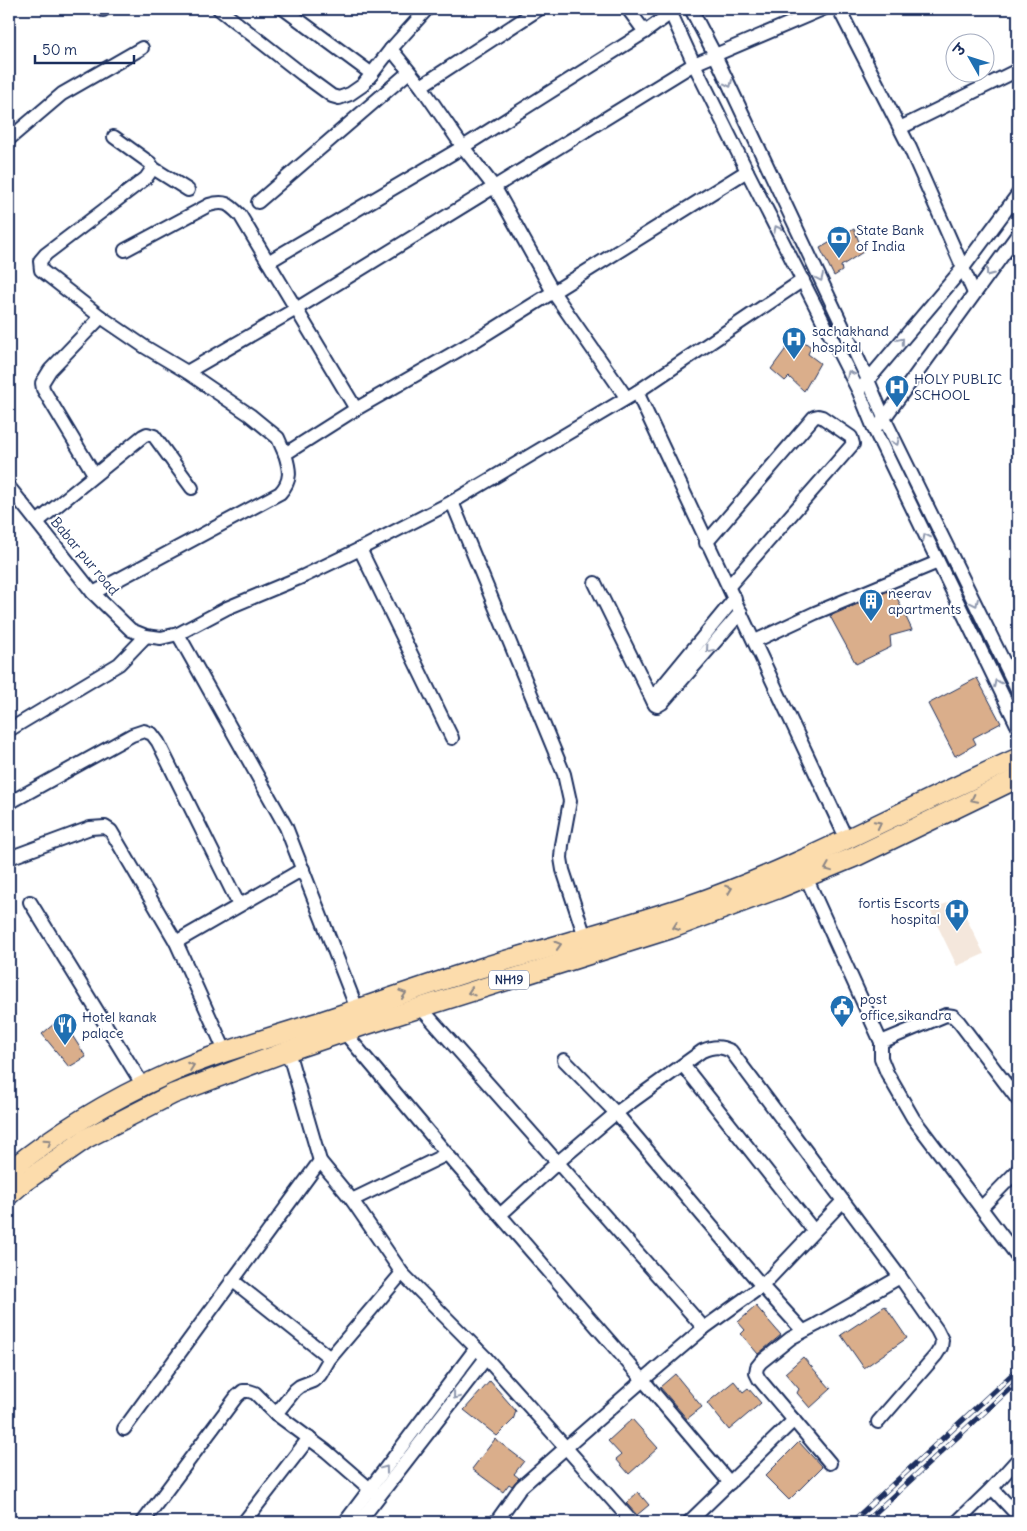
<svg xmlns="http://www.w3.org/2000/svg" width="1027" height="1531" viewBox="0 0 1027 1531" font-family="Delius,'Playpen Sans Deva',sans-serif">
  <rect width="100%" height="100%" fill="#fff"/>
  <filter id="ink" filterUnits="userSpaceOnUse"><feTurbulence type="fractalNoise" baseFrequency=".02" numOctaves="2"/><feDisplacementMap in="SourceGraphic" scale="10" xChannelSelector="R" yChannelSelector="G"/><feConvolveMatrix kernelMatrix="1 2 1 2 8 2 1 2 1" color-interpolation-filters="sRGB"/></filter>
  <g filter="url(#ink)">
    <path fill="#f4e7dc" d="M957 899 984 954 957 966 930 910Z"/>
    <g fill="#daae8b" stroke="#1b2f5e">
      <path d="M854 229 863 252 841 266 842 271 834 276 820 248Z"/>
      <path d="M796 335 811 347 808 354 820 363 804 391 789 377 785 381 771 369Z"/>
      <path d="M893 589 912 630 890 636 891 647 856 664 830 616Z"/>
      <path d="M977 678 1001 723 973 738 976 744 955 756 928 704Z"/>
      <path d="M61 1018 86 1057 69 1067 42 1034Z"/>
      <path d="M756 1306 781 1335 758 1354 741 1334 745 1330 738 1322Z"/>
      <path d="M885 1306 907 1338 864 1368 841 1335Z"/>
      <path d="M803 1357 831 1389 810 1408 797 1393 799 1389 785 1373Z"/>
      <path d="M675 1374 702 1407 687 1419 660 1387Z"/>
      <path d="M490 1381 516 1411 513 1420 497 1436 464 1410Z"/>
      <path d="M734 1381 743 1392 748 1388 761 1403 729 1430 707 1403Z"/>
      <path d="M632 1419 658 1448 629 1474 616 1459 621 1455 608 1441Z"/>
      <path d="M495 1439 524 1461 514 1474 519 1478 512 1486 509 1484 503 1492 472 1469Z"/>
      <path d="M799 1442 822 1467 789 1500 765 1476Z"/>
      <path d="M638 1492 649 1505 637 1515 626 1503Z"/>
    </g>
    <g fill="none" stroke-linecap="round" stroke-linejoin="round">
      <defs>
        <g id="minor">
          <path d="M219 9 302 74 332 96 339 98 350 94 363 85 391 49 427 9"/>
          <path d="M284 9 372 74"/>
          <path d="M628 9 645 32"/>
          <path d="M669 9 694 64 747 171 859 392 875 431 1018 727"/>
          <path d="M691 9 715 55 868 380 884 418 1018 691"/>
          <path d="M839 9 910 148 974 293"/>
          <path d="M103 10 104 9"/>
          <path d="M391 49 421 86 463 147 495 188 553 292 626 397"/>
          <path d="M421 86 539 9"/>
          <path d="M900 128 1018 70"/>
          <path d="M114 137 150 163 153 168 146 178 46 254 40 261 41 270 101 317 145 347 187 372 250 415 278 438 285 454"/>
          <path d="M9 139 62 94 142 48"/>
          <path d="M153 168 188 190"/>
          <path d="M258 202 409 72"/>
          <path d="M125 250 209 205C225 200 229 204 240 215L356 409"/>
          <path d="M268 262 463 147 645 32 671 13"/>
          <path d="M187 372 296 309 694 64 823 9"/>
          <path d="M863 386 963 268 1018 194"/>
          <path d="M637 392C706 542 778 690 847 840"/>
          <path d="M880 424 1018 234"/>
          <path d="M94 474 43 389 42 383 50 370 101 317"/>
          <path d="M9 487 93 593 131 630 146 636 161 638 178 634 227 608 304 576 360 549 452 502 637 392 803 280"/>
          <path d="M452 502 564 774 570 801 562 845 561 858 563 870 585 937"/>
          <path d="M37 522 143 436 147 434 154 436 192 488"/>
          <path d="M706 543 814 417 818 416 822 417 851 437 853 444 729 586"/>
          <path d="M360 549 452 738"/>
          <path d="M595 583 654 703"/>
          <path d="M93 593 280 493C292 480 290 470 285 454L356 409 478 339 747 171"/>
          <path d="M735 598 656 694 653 700 655 705 657 706 662 703 741 612"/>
          <path d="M178 634 286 827 357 1009"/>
          <path d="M755 641 815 613 938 562"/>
          <path d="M9 730 119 664 146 636"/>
          <path d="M9 803 132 735 144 731 152 734 158 742 239 905"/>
          <path d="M9 858 90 828 105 827 111 831 176 942"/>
          <path d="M806 877 881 1042V1058L887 1073 913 1118 1018 1257"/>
          <path d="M30 902 144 1087"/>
          <path d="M421 1008 704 1328"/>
          <path d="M344 1032 447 1154 643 1380 521 1487 496 1522"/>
          <path d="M881 1042 946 1015 953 1016 959 1022 1018 1100"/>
          <path d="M288 1051 320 1161 352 1200 402 1273 486 1358 632 1522"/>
          <path d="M226 1053 176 942 303 869"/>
          <path d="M564 1060 616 1113 762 1286 803 1331"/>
          <path d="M683 1065 814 1231"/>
          <path d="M352 1200 447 1154"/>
          <path d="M981 1208 1018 1170"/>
          <path d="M500 1215 557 1163 616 1113 702 1051C714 1046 720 1046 731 1051L900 1277 937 1330 942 1340 941 1347 936 1355 878 1422"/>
          <path d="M232 1280 330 1358"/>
          <path d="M276 1414 295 1390 300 1386 313 1381 320 1375 330 1358 402 1273"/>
          <path d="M124 1429 320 1161"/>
          <path d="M830 1463 759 1379 756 1373 757 1367 761 1362 791 1338 816 1325 900 1277"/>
          <path d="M730 1483 643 1380 704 1328 762 1286 843 1201"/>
          <path d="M992 1488 1018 1516"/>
          <path d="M143 1522 237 1396 243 1391H249L255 1393 276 1414 326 1451 378 1496"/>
          <path d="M244 1522 309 1438"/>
          <path d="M345 1522 476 1348"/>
          <path d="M359 1522 486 1358"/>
          <path d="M689 1522 794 1420"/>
          <path d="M957 1522 992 1488 1018 1459"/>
        </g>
        <g id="highway">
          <path d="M9 1171C57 1132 112 1099 168 1074 218 1052 273 1037 325 1020 377 1003 429 984 481 968 550 947 619 928 687 906 802 867 907 807 1018 758"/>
          <path d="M9 1195 24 1182 87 1138 173 1094 288 1051 362 1026 670 929 777 889 857 856 1018 778"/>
        </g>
      </defs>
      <use href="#minor" stroke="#1b2f5e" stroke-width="16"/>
      <use href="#highway" stroke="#1b2f5e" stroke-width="22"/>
      <use href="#minor" stroke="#fff" stroke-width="12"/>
      <use href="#highway" stroke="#fcdcac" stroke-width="19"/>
      <defs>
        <g id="rail">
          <path d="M852 1522 1018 1369"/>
          <path d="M865 1522 1018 1381"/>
        </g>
      </defs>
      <use href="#rail" stroke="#1b2f5e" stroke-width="5.5"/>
      <use href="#rail" stroke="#fff" stroke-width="4" stroke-dasharray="11" stroke-linecap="butt"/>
    </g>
    <defs><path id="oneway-chevron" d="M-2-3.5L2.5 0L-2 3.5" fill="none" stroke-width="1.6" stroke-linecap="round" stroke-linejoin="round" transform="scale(1.25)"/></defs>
    <g stroke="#8d97ae">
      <use href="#oneway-chevron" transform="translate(729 84) rotate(65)"/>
      <use href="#oneway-chevron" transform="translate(777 229) rotate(-117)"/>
      <use href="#oneway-chevron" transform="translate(989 273) rotate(127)"/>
      <use href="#oneway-chevron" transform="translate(820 278) rotate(65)"/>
      <use href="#oneway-chevron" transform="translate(901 341) rotate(-50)"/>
      <use href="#oneway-chevron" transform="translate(850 374) rotate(-117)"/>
      <use href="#oneway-chevron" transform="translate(896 442) rotate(64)"/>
      <use href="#oneway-chevron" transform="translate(926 537) rotate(-116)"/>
      <use href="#oneway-chevron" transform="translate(975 603) rotate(64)"/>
      <use href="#oneway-chevron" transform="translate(709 649) rotate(131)"/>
      <use href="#oneway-chevron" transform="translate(997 683) rotate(-116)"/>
      <use href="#oneway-chevron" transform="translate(456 1396) rotate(128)"/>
      <use href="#oneway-chevron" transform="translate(385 1469) rotate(-53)"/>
    </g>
    <g stroke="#8c8685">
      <use href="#oneway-chevron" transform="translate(974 799) rotate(154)"/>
      <use href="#oneway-chevron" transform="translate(878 824) rotate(-27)"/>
      <use href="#oneway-chevron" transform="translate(828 868) rotate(158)"/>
      <use href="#oneway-chevron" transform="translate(729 889) rotate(-21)"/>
      <use href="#oneway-chevron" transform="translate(676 927) rotate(160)"/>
      <use href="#oneway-chevron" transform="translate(558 945) rotate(-17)"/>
      <use href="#oneway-chevron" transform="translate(471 992) rotate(162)"/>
      <use href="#oneway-chevron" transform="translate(403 994) rotate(-18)"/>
      <use href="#oneway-chevron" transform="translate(191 1066) rotate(-20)"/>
      <use href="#oneway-chevron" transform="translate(48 1142) rotate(-34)"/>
    </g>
  </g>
  <defs>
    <symbol id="bank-pin" viewBox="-11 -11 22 30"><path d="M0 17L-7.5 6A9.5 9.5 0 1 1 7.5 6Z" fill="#1f6fb2" stroke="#fff"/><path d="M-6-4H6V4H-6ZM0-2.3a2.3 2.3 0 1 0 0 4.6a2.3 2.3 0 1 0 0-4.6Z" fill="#fff"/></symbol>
    <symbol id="hospital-pin" viewBox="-11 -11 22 30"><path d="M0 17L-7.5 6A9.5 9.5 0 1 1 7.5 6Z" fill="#1f6fb2" stroke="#fff"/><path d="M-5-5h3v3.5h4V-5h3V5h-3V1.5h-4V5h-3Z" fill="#fff"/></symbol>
    <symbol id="building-pin" viewBox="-11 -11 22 30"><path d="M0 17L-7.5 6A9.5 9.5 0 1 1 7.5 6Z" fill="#1f6fb2" stroke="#fff"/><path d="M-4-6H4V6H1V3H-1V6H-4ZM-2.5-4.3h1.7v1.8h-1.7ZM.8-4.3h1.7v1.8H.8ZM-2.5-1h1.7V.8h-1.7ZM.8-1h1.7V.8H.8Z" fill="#fff"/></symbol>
    <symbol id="civic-pin" viewBox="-11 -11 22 30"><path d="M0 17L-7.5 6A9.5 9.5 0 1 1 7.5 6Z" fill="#1f6fb2" stroke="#fff"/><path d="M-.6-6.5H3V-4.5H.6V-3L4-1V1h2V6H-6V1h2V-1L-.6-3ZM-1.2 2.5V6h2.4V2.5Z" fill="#fff"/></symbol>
    <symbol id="restaurant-pin" viewBox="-11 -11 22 30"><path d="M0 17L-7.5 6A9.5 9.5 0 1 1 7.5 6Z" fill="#1f6fb2" stroke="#fff"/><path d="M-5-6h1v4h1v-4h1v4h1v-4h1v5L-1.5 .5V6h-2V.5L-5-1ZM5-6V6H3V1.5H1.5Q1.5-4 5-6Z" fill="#fff"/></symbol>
  </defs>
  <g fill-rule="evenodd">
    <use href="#bank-pin" x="825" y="224" width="28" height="38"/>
    <use href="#hospital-pin" x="780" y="325" width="28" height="38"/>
    <use href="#hospital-pin" x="883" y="373" width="28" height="38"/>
    <use href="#building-pin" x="857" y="587" width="28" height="38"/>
    <use href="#hospital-pin" x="943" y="897" width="28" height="38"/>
    <use href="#civic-pin" x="828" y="993" width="28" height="38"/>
    <use href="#restaurant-pin" x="51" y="1011" width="28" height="38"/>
  </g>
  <g text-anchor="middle" stroke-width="4" stroke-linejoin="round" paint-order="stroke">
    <rect fill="#fff" stroke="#5f6d8e" stroke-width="1" x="489" y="970.5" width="40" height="19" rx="4"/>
    <g font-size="12" font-weight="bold" fill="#1b2f5e">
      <text x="509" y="984">NH19</text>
    </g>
    <g font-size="14" fill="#1b2f5e" stroke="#fff" text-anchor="start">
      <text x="856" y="235">State Bank<tspan x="856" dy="16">of India</tspan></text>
      <text x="812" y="336">sachakhand<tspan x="812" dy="16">hospital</tspan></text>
      <text x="914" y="384">HOLY PUBLIC<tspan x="914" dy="16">SCHOOL</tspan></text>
      <text x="888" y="598">neerav<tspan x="888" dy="16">apartments</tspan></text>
      <text x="940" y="908" text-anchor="end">fortis Escorts<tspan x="940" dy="16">hospital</tspan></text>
      <text x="860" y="1004">post<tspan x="860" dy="16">office,sikandra</tspan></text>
      <text x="82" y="1022">Hotel kanak<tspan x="82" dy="16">palace</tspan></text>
    </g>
    <g font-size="14" fill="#1b2f5e" stroke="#fff">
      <text transform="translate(85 556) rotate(50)" y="5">Babar pur road</text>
    </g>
  </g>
  <rect width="1027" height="1531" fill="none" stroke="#fff" stroke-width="30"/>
  <rect x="15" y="15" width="997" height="1501" fill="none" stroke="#1b2f5e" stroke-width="2" filter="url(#ink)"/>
  <g transform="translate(970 58) rotate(309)"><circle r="24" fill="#ffffff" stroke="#a4acbf"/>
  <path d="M0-4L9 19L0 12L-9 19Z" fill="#1f6fb2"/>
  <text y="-8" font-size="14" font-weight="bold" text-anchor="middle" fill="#1b2f5e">उ</text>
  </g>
  <path d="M35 55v8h99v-8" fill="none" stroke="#1b2f5e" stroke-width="2.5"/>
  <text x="42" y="55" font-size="15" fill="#1b2f5e" stroke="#ffffff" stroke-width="4" paint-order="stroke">50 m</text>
</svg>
